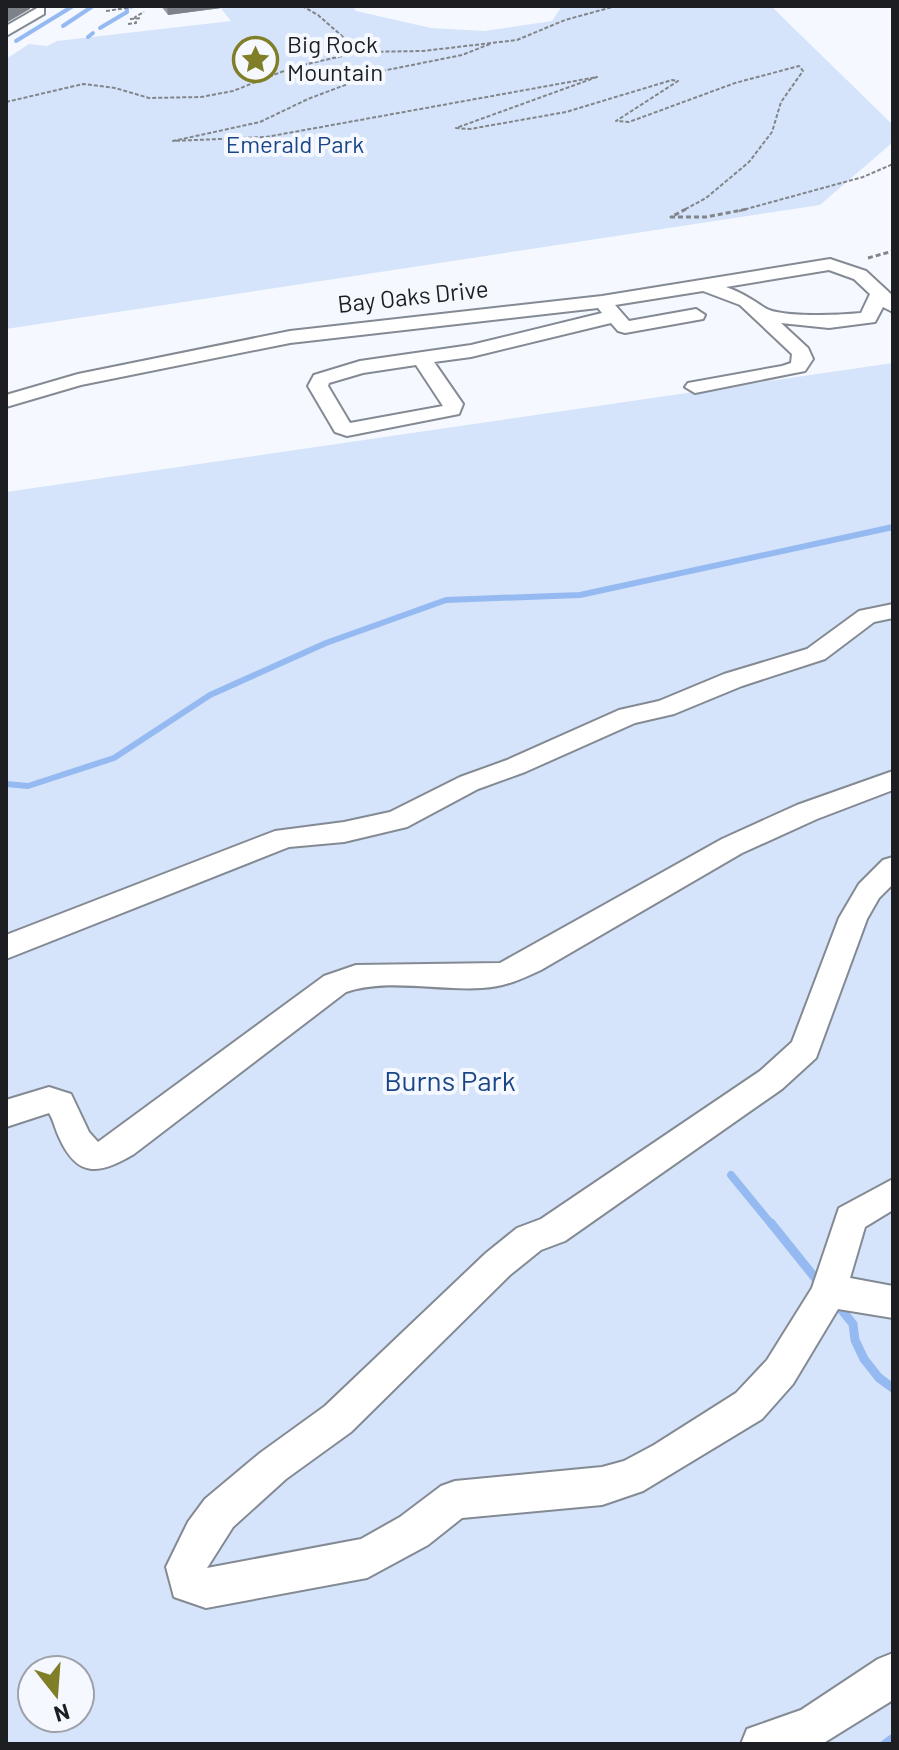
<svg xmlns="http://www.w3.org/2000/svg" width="899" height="1750" viewBox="0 0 899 1750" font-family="Barlow,sans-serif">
  <rect width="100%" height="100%" fill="#f5f9ff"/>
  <g fill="#d5e4fa" fill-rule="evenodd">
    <path d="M219 6H352L356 11 431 28 484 31 552 21 562 6H771L893 125V142L820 205 6 329V59L29 44 47 46 57 41 231 21Z"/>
    <path d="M893 363V1744H6V492ZM32 1670H80V1718H32Z"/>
  </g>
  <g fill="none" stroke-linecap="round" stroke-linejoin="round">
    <g stroke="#95baf2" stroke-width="4">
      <path d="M63 26 93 6"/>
      <path d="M100 28 127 12V6"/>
      <path d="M88 37 93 33"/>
      <path d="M16 41 73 6"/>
    </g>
    <path stroke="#95baf2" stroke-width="6" d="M6 784 28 786 114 758 210 695 326 643 446 600 580 595 893 527"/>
    <path stroke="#95baf2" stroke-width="8" d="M731 1175 772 1225"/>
    <g stroke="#95baf2" stroke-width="9">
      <path d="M771 1223 820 1284"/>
      <path d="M836 1303 853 1324 855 1340 864 1359 879 1378 893 1388"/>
      <path d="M885 1744 893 1738"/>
    </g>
    <defs>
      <g id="minor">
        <path d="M39 7 44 8V14L6 36V26Z"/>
        <path d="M830 259 866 271 893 296V312L883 307 875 322 829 328 781 323 808 348 813 359 805 371 695 393 685 387 688 383 782 366 791 363 792 354 740 305 703 291 615 305 629 321 696 309 705 315 703 319 625 333 618 331 611 323 471 357 434 362 463 404 459 414 347 436 335 432 308 386 314 375 360 361 471 345 602 313 598 308 290 343 81 385 6 407V395L78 374 290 331 602 296ZM829 270 854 279 870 294 861 313C841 315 781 318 765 308 751 299 743 293 726 287ZM416 365 443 406 350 423 328 386 329 383 363 373Z"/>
        <path d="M893 604V618L874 622 825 659 742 686 674 714 635 723 525 772 478 789 407 827 344 842 289 847 6 959V935L275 831 344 822 390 812 460 777 507 760 619 710 659 701 724 674 807 649 859 611Z"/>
        <path d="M893 771V790L817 819 742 853 541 970C522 979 504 987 482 988 438 991 388 978 346 992L134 1154C99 1175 77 1178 59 1137 55 1129 54 1121 49 1113L6 1127V1100L49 1087 71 1094 89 1132 98 1142 324 976 356 965 500 963 722 839 797 805Z"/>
        <path d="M893 857V884L879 898 867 919 816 1058 782 1089 565 1241 541 1250 510 1275 351 1432 286 1479 233 1527 207 1568 361 1539 400 1517 441 1486 455 1481 602 1467 624 1461 654 1445 736 1393 767 1360 812 1288 839 1208 893 1179V1210L865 1227 850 1278 893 1286V1318L838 1309 793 1384 762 1419 643 1491 602 1505 462 1518 428 1545 367 1578 206 1608 174 1597 166 1567 188 1522 205 1499 260 1453 325 1406 486 1253 517 1228 541 1219 760 1071 792 1042 839 918 859 884 883 860Z"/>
        <path d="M893 1653V1700L822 1744H741L747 1729 801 1710 878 1659Z"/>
      </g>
    </defs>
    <use href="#minor" stroke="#848a93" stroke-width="4"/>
    <g stroke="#82858a" stroke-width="2" stroke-dasharray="4 2" stroke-linecap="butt">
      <path d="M302 6 318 15 359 51"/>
      <path d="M106 11 140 6"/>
      <path d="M130 19 142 18"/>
      <path d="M128 24 136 23 135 17 144 12"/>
      <path d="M490 44 462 55 382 71 308 99 260 122 173 141 266 137 597 77 456 128 470 129 566 112 672 80 678 81 616 121 629 122 735 83 799 66 803 71 781 102 772 132 749 162 706 198 682 211"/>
      <path d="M6 102 83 84 115 88 149 98 201 97 233 91 294 67 360 52 423 51 517 40 565 20 616 6"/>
      <path d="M739 211 863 177 893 164"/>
    </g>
    <g stroke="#82858a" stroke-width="3" stroke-dasharray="5 3" stroke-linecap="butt">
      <path d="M686 209 671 217H706L747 209"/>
      <path d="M868 258 893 251"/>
    </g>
    <use href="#minor" fill="#fff" fill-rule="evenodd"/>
  </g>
  <path fill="#999fa7" d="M161 6H221V8L168 15Z"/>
  <g fill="#7d8288">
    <path d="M6 6H30V9L6 23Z"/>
    <path d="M167 6H221V8L168 15Z"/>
  </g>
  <defs>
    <symbol id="sight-ring" viewBox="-11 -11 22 22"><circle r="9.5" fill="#f5f9ff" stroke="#807e27" stroke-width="1.5"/><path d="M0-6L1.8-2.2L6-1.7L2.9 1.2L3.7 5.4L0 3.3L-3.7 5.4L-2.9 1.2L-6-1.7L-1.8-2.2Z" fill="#807e27"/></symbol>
  </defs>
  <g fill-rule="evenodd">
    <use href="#sight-ring" x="230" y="34" width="51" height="51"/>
  </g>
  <g text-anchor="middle" stroke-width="8" stroke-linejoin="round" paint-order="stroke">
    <g font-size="24" fill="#1c1e22" stroke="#f5f9ff" text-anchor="start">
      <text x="287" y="53">Big Rock<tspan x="287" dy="28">Mountain</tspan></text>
    </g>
    <g font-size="24" fill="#1a4688" stroke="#f5f9ff">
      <text x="295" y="153">Emerald Park</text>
    </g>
    <g font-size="24" fill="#1c1e22" stroke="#f5f9ff">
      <text transform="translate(413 297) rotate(-6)" y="8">Bay Oaks Drive</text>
    </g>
    <g font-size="28" fill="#1a4688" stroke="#f5f9ff">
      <text x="450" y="1091">Burns Park</text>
    </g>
  </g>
  <rect width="899" height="1750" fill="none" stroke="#1c1e22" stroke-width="16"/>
  <g transform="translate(56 1694) rotate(163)"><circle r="38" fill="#f5f9ff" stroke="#9ea1a7" stroke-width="2"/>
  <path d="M0-6L14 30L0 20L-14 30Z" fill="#807e27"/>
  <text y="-12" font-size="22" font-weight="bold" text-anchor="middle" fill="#1c1e22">N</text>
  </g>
</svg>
